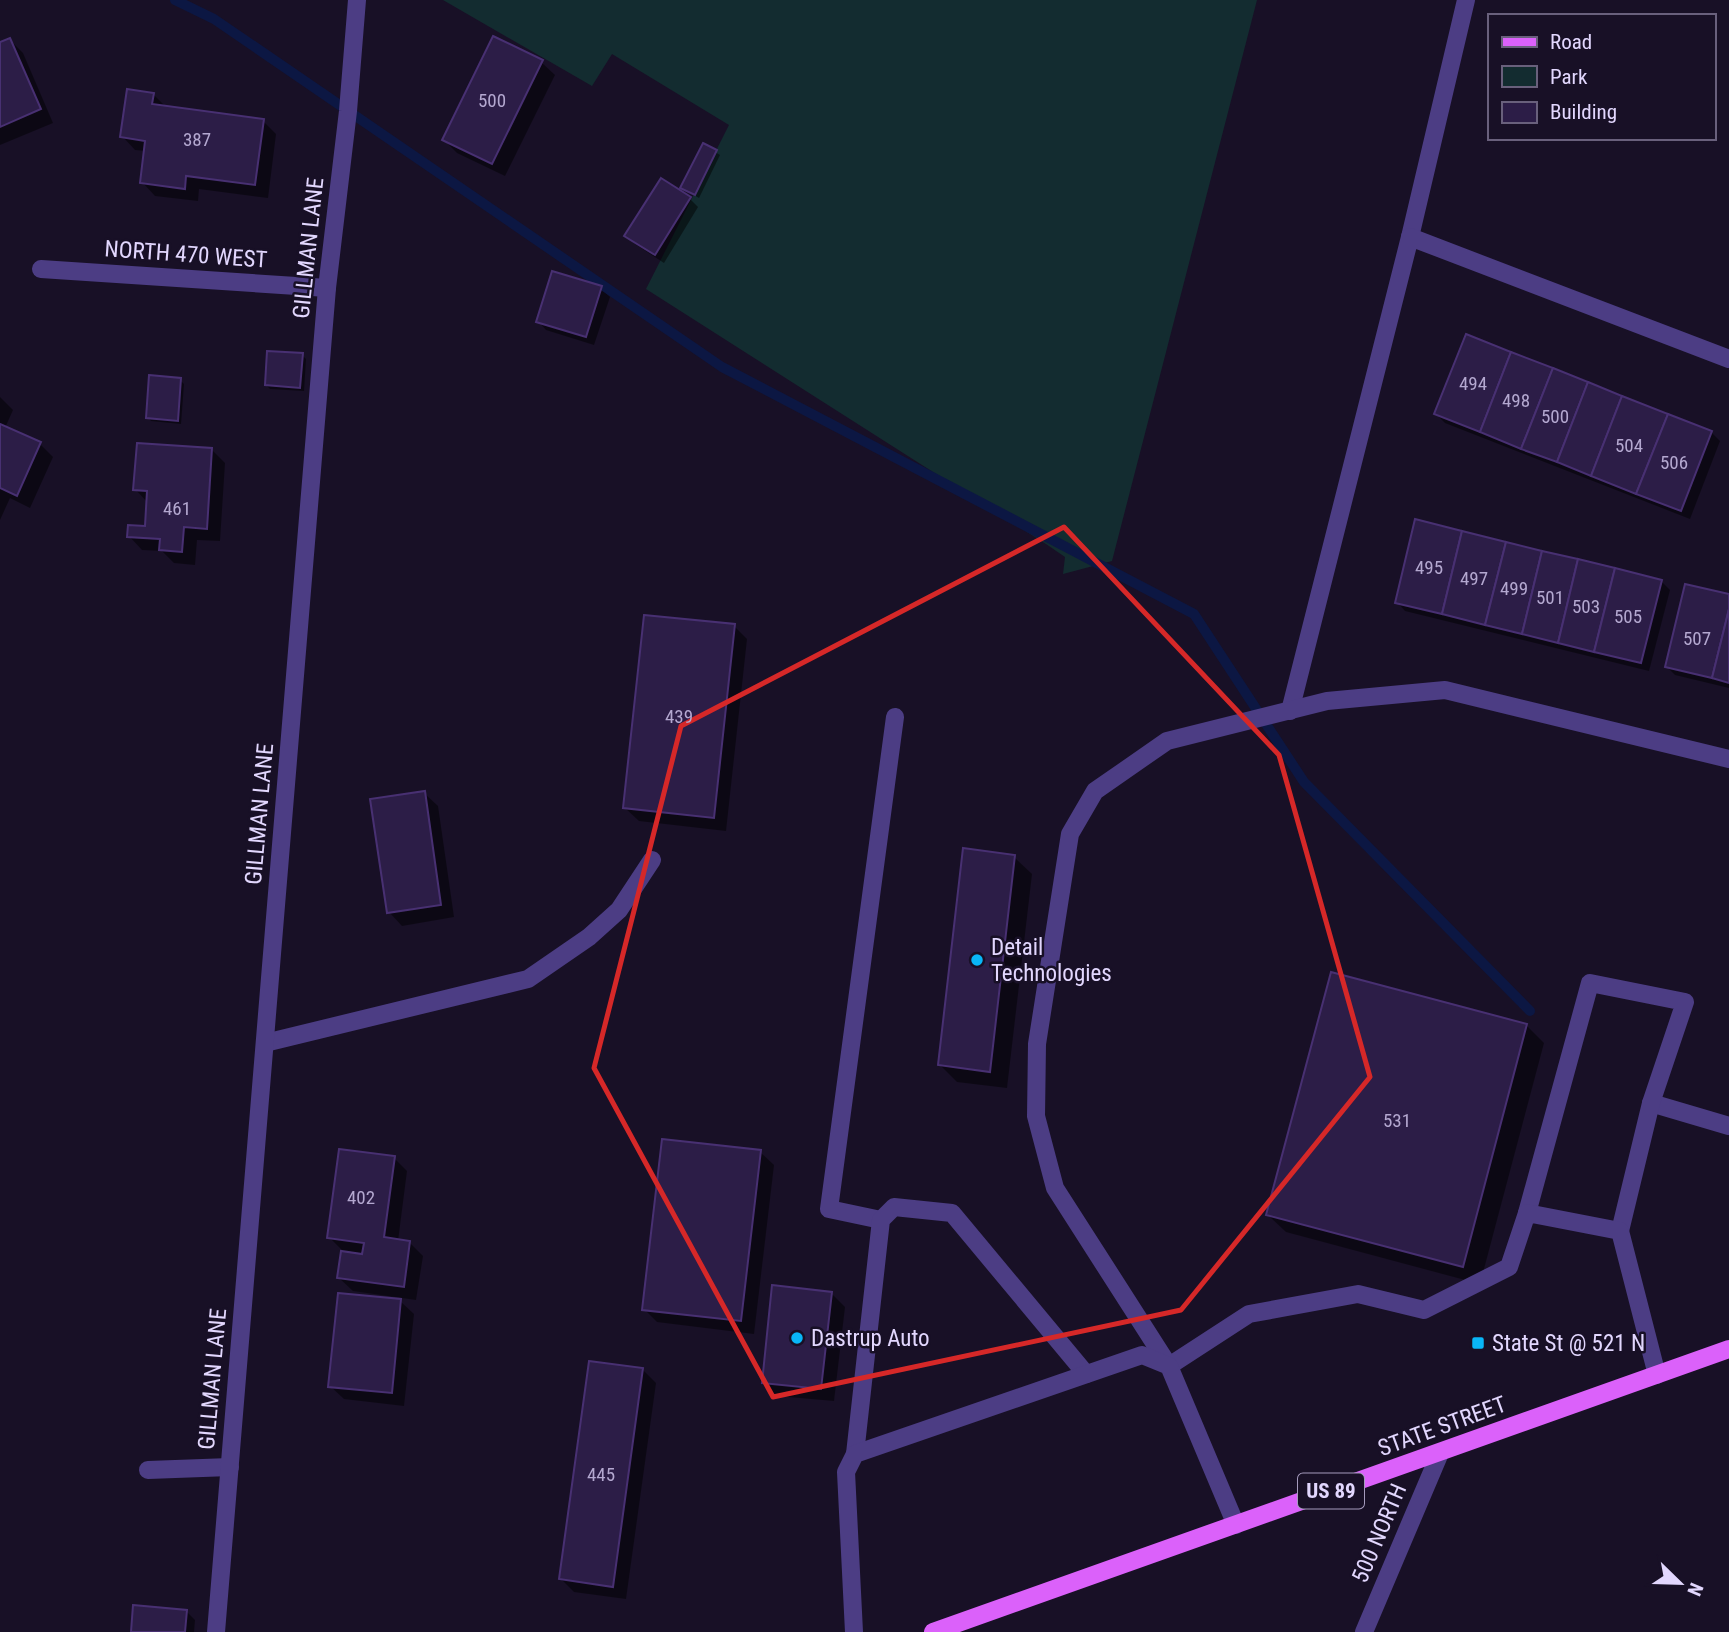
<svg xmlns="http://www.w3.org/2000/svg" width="1729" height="1632" viewBox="0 0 1729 1632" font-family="'Roboto Condensed',sans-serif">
  <rect width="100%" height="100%" fill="#181026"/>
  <path fill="#132c30" d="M443 0H1257L1112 561 1063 574 1065 557 1046 544 646 289 729 125 612 54 592 86Z"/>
  <g fill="#0007">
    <path d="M10 40 23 53 53 123 0 145V44Z"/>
    <path d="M541 62 555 75 505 176 457 153 444 140Z"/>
    <path d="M153 94 167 108 263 121 276 134 268 198 199 189 198 201 155 196 142 182 146 151 135 150 122 136Z"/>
    <path d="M704 145 720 155 699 198 682 188Z"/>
    <path d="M690 199 698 207 664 263 635 244 626 236Z"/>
    <path d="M601 288 610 297 594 345 546 330 538 321Z"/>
    <path d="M302 355 306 359 304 391 270 389 266 385Z"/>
    <path d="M180 380 184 384 181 424 151 421 148 417Z"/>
    <path d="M0 397 13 410 5 428 40 444 53 457 30 508 10 498 0 520Z"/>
    <path d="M1436 414 1711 432 1720 441 1690 519 1445 423Z"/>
    <path d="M212 450 225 463 220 541 197 540 195 565 174 563 162 551 142 550 129 536 146 528 148 503 135 489Z"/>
    <path d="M1661 581 1670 590 1649 671 1405 611 1397 602Z"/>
    <path d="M1729 596V688L1675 675 1666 666Z"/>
    <path d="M734 626 747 639 726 831 639 821 625 808Z"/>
    <path d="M424 793 438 806 454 917 402 926 389 912Z"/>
    <path d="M1014 857 1032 874 1007 1088 957 1082 940 1065Z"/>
    <path d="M1526 1025 1544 1043 1480 1284 1286 1232 1268 1215Z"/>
    <path d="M760 1152 774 1165 754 1334 657 1322 644 1309Z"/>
    <path d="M394 1158 407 1171 398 1241 409 1242 423 1256 416 1300 353 1291 339 1278 343 1251 329 1237Z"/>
    <path d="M832 1294 845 1307 834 1401 777 1396 764 1383Z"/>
    <path d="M400 1301 414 1314 404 1406 344 1399 330 1386Z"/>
    <path d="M642 1369 656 1383 626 1599 574 1592 561 1579Z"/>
    <path d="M187 1612 195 1620 194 1632H133Z"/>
  </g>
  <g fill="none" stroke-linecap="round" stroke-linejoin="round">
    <path stroke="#0c1743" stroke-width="10" d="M175 0 214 19 722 367 1194 614 1304 782 1530 1011"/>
  </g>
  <g fill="#2c1d47" stroke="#483072" stroke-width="2">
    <path d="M493 36 543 60 492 164 442 140Z"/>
    <path d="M10 38 41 109 0 127V42Z"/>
    <path d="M127 89 154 93 152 104 264 119 255 185 186 176 185 189 140 183 145 141 120 137Z"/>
    <path d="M703 143 717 150 695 195 680 188Z"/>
    <path d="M661 178 691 197 655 255 624 236Z"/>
    <path d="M552 271 602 286 586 337 536 322Z"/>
    <path d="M1466 334 1511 352 1480 432 1434 414Z"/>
    <path d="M267 351 303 353 300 388 265 385Z"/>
    <path d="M1511 352 1553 368 1521 449 1480 432Z"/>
    <path d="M1553 368 1588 382 1557 462 1521 449Z"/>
    <path d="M149 375 181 378 178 421 146 418Z"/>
    <path d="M1588 382 1622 396 1591 476 1557 462Z"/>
    <path d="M1622 396 1668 414 1636 494 1591 476Z"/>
    <path d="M1668 414 1712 431 1681 511 1636 494Z"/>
    <path d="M0 424 41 442 17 496 0 488Z"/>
    <path d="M137 443 212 448 207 529 184 527 182 552 159 550 160 539 127 537 128 525 145 526 147 491 133 490Z"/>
    <path d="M1415 519 1462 531 1442 614 1395 603Z"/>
    <path d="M1462 531 1506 542 1485 625 1442 614Z"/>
    <path d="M1506 542 1542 551 1522 634 1485 625Z"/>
    <path d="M1542 551 1578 559 1558 643 1522 634Z"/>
    <path d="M1578 559 1615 568 1594 652 1558 643Z"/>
    <path d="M1615 568 1662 580 1641 663 1594 652Z"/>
    <path d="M1685 584 1729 594V609L1712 678 1665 667Z"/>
    <path d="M1729 609V683L1712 678Z"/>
    <path d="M644 615 735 624 714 818 623 808Z"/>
    <path d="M425 791 441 905 387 913 370 799Z"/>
    <path d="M963 848 1015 855 990 1072 938 1065Z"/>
    <path d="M1331 972 1527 1024 1463 1267 1266 1215Z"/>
    <path d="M662 1139 761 1150 741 1321 642 1310Z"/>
    <path d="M339 1149 395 1156 384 1237 410 1241 404 1287 337 1278 341 1251 362 1254 364 1243 327 1238Z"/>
    <path d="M772 1285 832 1292 821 1389 762 1383Z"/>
    <path d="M338 1293 401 1299 392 1393 328 1387Z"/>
    <path d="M589 1361 643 1368 613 1587 559 1579Z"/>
    <path d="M133 1605 187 1610 185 1632H131Z"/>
  </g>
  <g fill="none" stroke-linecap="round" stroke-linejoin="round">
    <g stroke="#4c3d84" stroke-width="18">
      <path d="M1410 237 1466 0"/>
      <path d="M1290 711 1410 237 1729 359"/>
      <path d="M265 1043 528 979 589 937 619 910 652 860"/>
      <path d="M1651 1103 1729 1126"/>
      <path d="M1527 1213 1590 983 1685 1002 1651 1103 1620 1231"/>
      <path d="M881 1220 829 1209 895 717"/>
      <path d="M1657 1375 1620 1231 1527 1213 1509 1267 1424 1310 1358 1294 1249 1314 1169 1366 1055 1188 1036 1116 1037 1044 1070 834 1095 791 1167 741 1327 701 1445 690 1729 759"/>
      <path d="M855 1454 881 1220 894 1207 952 1213 1086 1374"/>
      <path d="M148 1470 230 1467"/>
      <path d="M854 1632 846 1472 855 1454 1142 1355 1169 1366 1236 1525"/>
    </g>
    <g stroke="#4c3d84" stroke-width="18">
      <path d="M41 269 327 288"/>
      <path d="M216 1632 327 288 348 111 357 0"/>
      <path d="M1364 1632 1440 1453"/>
    </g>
    <path stroke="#db61fa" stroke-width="18" d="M933 1632 1729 1349"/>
  </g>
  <path fill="none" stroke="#d62828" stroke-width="5" stroke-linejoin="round" d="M1064 527 1279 755 1370 1077 1181 1310 773 1397 594 1068 681 726Z"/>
  <g fill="#09b6f7" stroke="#181026" stroke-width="2.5">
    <circle cx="977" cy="960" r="7"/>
    <circle cx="797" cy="1338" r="7"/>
    <rect x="1471" y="1336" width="14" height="14" rx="3.5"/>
  </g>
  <g text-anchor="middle" stroke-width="5" stroke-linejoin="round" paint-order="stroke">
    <g font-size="19" fill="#b4a8d0">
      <text x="492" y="107">500</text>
      <text x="197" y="146">387</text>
      <text x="1473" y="390">494</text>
      <text x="1516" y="407">498</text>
      <text x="1555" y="423">500</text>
      <text x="1629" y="452">504</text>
      <text x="1674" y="469">506</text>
      <text x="177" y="515">461</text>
      <text x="1429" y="574">495</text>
      <text x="1474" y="585">497</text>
      <text x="1514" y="595">499</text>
      <text x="1550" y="604">501</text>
      <text x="1586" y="613">503</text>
      <text x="1628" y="623">505</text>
      <text x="1697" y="645">507</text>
      <text x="679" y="723">439</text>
      <text x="1397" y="1127">531</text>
      <text x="361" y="1204">402</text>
      <text x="601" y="1481">445</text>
    </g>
    <rect fill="#181026" stroke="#a59bbd" stroke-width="2" x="1298" y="1473.5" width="66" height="35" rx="5"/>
    <g font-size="21" font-weight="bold" fill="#e2d7fe">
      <text x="1331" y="1498">US 89</text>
    </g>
    <g font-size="23" fill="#e2d7fe" stroke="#181026">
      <text transform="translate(308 248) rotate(-84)" y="8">GILLMAN LANE</text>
      <text transform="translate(186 254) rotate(4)" y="8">NORTH 470 WEST</text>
      <text transform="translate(259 814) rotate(-85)" y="8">GILLMAN LANE</text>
      <text transform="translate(212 1379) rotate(-85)" y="8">GILLMAN LANE</text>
      <text transform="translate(1442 1426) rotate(-20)" y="8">STATE STREET</text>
      <text transform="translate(1379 1533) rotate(-67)" y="8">500 NORTH</text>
    </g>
    <g font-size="23" fill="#e2d7fe" stroke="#181026" text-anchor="start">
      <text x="991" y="955">Detail<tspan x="991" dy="26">Technologies</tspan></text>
      <text x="811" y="1346">Dastrup Auto</text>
      <text x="1492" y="1351">State St @ 521 N</text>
    </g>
  </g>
  <rect x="1488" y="14" width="228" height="126" fill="#181026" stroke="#69607c" stroke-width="2"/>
  <rect x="1502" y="37" width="35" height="10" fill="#db61fa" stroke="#69607c" stroke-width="2"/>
  <text x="1550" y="49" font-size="21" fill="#e2d7fe">Road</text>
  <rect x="1502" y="66" width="35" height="21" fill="#132c30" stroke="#69607c" stroke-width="2"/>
  <text x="1550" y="84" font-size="21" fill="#e2d7fe">Park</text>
  <rect x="1502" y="102" width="35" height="21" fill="#2c1d47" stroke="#69607c" stroke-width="2"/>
  <text x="1550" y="119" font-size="21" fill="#e2d7fe">Building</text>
  <g transform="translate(1680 1583) rotate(113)" stroke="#181026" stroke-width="5" paint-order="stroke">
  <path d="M0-5L12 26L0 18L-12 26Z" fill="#e2d7fe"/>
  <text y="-10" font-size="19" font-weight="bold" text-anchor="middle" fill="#e2d7fe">N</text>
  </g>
</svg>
